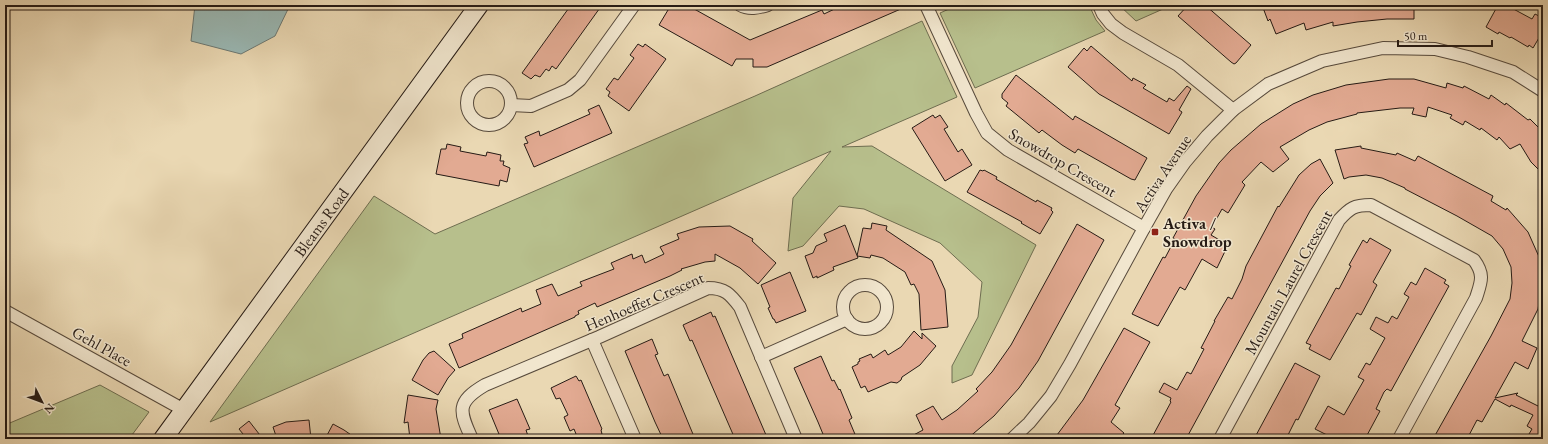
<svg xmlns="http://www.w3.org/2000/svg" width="1548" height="444" viewBox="0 0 1548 444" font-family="'EB Garamond',serif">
  <rect width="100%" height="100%" fill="#ead8b3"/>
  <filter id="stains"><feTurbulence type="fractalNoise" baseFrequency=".005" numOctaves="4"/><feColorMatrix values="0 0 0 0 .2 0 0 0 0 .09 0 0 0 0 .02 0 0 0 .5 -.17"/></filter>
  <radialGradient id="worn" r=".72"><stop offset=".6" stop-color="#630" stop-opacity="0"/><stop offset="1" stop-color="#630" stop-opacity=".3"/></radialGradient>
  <g fill="#b7bf8c" stroke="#6e6d50">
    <path d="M958 5H1089L1096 20 1105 31 975 88 940 13Z"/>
    <path d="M1119 5H1172L1136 21Z"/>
    <path d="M922 21 957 97 842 147 872 146 1036 245 972 375 952 383V366L978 317 982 282 940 243 864 209 839 206 803 246 788 251 793 198 831 151 210 422 374 196 435 234 755 96Z"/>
    <path d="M100 385 149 412 129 439H5V425Z"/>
  </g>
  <path fill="#9ab8b4" stroke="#6c7974" d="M195 5H290L275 36 241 54 191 41Z"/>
  <g fill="#e2aa92" stroke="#261b15">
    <path d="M571 5H602L556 69 552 66 549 71 546 69 540 77 535 75 531 79 522 73Z"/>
    <path d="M671 5H687L750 40 822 10 824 14 843 5H910L767 67H753V59H736L732 66 659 25Z"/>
    <path d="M1188 5H1205L1251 45 1236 63 1234 64 1231 62 1178 16Z"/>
    <path d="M1262 5H1414V19H1387L1357 22 1333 26V22L1306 30 1304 23 1276 34 1270 19 1268 21Z"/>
    <path d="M1498 5H1506L1532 19 1535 14 1543 18V31L1533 48 1529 45 1528 47 1511 37 1510 38 1499 32 1498 34 1486 27Z"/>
    <path d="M638 44 643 47 645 44 666 59 629 111 608 96 610 92 606 89 614 78 618 80 634 58 630 55Z"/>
    <path d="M1091 46 1132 81 1133 78 1146 85 1143 88 1167 102 1169 98 1174 101 1187 86 1191 89 1179 110 1182 112 1181 114 1169 134 1099 94 1068 67 1084 48 1087 51Z"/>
    <path d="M1016 75 1073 120 1075 116 1147 158 1136 178 1135 180 1131 179 1078 149 1075 153 1062 145 1042 130 1039 133 1006 106 1008 103 1002 98V94Z"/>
    <path d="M1389 79H1414L1446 88 1447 83 1463 88 1464 86 1489 99 1491 95 1505 105 1506 103 1528 120 1530 119 1543 132V174L1531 162 1520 144 1510 149 1499 137 1497 140 1481 128 1480 130 1465 121 1463 125 1450 118 1452 115 1428 107 1426 117 1412 114 1414 108H1400L1357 113V114L1327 122 1309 130 1280 147 1289 159 1273 172 1261 162 1242 182 1245 185 1228 213 1222 209 1212 227 1215 229 1211 235 1228 245 1217 268 1202 259 1185 290 1180 287 1158 326 1132 314 1163 257 1165 258 1175 239 1173 238 1196 196 1219 163 1231 150 1261 124 1293 104 1313 95 1346 85Z"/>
    <path d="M599 105 612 133 534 167 524 144 528 143 525 137 539 131 540 136 590 114 588 110Z"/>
    <path d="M933 115 935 118 940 115 948 127 944 129 958 152 962 149 972 165 945 181 912 128Z"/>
    <path d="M447 144 461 147 460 151 486 156 487 152 501 155 500 161H504L503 165 510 168 507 182 500 180 499 186 436 174 441 149H446Z"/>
    <path d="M1361 146V148L1396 155 1397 153 1415 161 1418 156 1493 196 1491 201 1506 210 1507 208 1528 232 1540 259 1542 285 1538 309 1522 341 1537 348 1528 369 1515 362 1495 398 1518 393 1516 395 1538 406 1543 396V439H1526L1532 429 1527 426 1533 415 1511 405 1510 407 1495 399 1482 422 1477 420 1467 439H1433L1491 336 1510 299 1512 283 1511 267 1503 249 1492 236 1457 216 1405 189V188L1382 178 1366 175 1349 177 1344 179 1335 150Z"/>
    <path d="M1320 159 1333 183 1320 196 1310 211 1186 439H1151L1171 402 1170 401 1171 398 1159 392 1164 383 1177 390 1187 372 1191 374 1204 349 1201 348 1215 321H1214L1228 297 1232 299 1242 279 1246 266 1278 206 1279 207 1299 175 1311 164Z"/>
    <path d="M980 170 983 171 984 170 997 177 996 179 1036 202 1037 200 1052 208 1051 210 1053 212 1040 234 1021 223 1022 222 967 192Z"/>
    <path d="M872 223 887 226 886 230 932 261 945 290 948 327 921 330 919 294 914 284 911 285 905 272 883 258 871 255 870 258 857 256 863 228 871 229Z"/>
    <path d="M1077 224 1104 240 1038 361 1019 388 994 416 967 439H906L923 430 916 415 933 406 942 420 957 410 978 391 976 389 992 372 1011 345Z"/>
    <path d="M845 225 858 258 833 267 834 270 817 278V276L813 278 805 256 813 253 816 246 827 241 824 234Z"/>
    <path d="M730 226 753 239 752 241 776 263 758 284 740 268 715 254V261L705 262 681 269 682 270 670 276 597 307 595 303 578 311 579 314 575 316V317L459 368 449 344 463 338 462 334 521 308 522 312 541 304 536 290 552 284 558 296 582 286 580 282 614 269 611 263 632 254 633 259 642 255 645 263 664 254 660 247 679 239 677 234 699 227Z"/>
    <path d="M1370 238 1391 250 1373 282 1377 285 1361 315 1357 313 1330 360 1309 349 1311 345 1306 343 1336 288 1339 289 1351 266 1349 265 1363 240 1367 243Z"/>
    <path d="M1425 268 1446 280 1444 283 1449 286 1391 391 1387 389 1384 392 1376 409 1380 411 1365 439H1325L1327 435 1315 429 1328 406 1344 415 1364 380 1358 377 1366 363 1370 365 1385 338 1370 329 1376 317 1388 323 1392 316 1397 319 1409 297 1404 294 1411 282 1416 285Z"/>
    <path d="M790 272 806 311 776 323 774 319H773L768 308 770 307 761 285Z"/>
    <path d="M711 312 713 317 715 316 766 435 756 439H735L692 340 690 341 683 325Z"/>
    <path d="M1124 328 1150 342 1115 405 1120 408 1111 422 1124 433 1119 439H1054L1083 400Z"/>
    <path d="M914 331 922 339V333L936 346 920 365 902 377 901 380 897 383 891 382 868 392 865 386 861 388 852 367 858 364V362L860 361 859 359 871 354 873 358 885 350 888 355 901 347Z"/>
    <path d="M652 339 658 354 655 355 664 376 668 374 695 439H663L655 422 625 351Z"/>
    <path d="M434 351 455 370 448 378 438 395 412 380 423 360 429 353Z"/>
    <path d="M821 356 832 381 834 380 839 390 840 389 852 418 849 420 857 439H825L818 422 794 368Z"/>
    <path d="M1295 363 1320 376 1298 420 1296 419 1286 439H1254Z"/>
    <path d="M576 376 579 381 581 380 602 429 601 430 602 434 591 439H578L574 429 570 431 564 417 568 415 560 398 556 399 551 388Z"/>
    <path d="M408 395 438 400 436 409 441 439H410L408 422 404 423Z"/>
    <path d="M517 399 530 429 526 430 529 439H501L489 410Z"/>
    <path d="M309 420 311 439H277L273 427 286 422Z"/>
    <path d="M249 421 263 439H247L239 429Z"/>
    <path d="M333 424 344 430 357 439H325Z"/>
  </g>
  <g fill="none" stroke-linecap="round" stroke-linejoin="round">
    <defs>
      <g id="street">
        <path d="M740 5C749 10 758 8 768 5"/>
        <path d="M926 5 976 113 987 133 1008 150 1144 228"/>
        <path d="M1099 5 1103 14 1111 24 1123 33 1178 65 1233 110"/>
        <circle cx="489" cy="103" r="22"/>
        <path d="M511 105 531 106 568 90 580 80 634 5"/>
        <circle cx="865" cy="307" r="22"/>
        <path d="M5 311 184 410"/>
        <path d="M592 340 635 439"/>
        <path d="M761 357 847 319"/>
        <path d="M472 439C459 411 456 402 485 385L599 337 708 288C725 288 730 294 740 307L796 439"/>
        <path d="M1012 439 1029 423 1051 396 1070 364 1144 228 1166 189 1185 162 1207 136 1233 110 1268 84 1322 61 1383 48 1435 49 1468 57 1513 72 1543 91"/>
        <path d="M1220 439 1339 220C1350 208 1354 205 1371 205L1474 260C1485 275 1481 282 1476 298L1399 439"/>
      </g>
      <path id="secondary" d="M163 439 479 5"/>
    </defs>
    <use href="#street" stroke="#574a3c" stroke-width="14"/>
    <use href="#secondary" stroke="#261b15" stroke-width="20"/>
    <use href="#street" stroke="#f1e6ce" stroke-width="12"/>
    <use href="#secondary" stroke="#f1e6ce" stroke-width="18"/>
  </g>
  <rect fill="#8f2418" stroke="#f1e6ce" stroke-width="1.5" x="1151" y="228" width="8" height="8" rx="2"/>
  <g text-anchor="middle" stroke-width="3" stroke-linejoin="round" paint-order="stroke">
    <g font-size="16" fill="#261b15" stroke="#f1e6ce">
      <text transform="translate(1063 162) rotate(30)" y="6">Snowdrop Crescent</text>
      <text transform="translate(1162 173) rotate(-56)" y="6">Activa Avenue</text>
      <text transform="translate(321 222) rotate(-54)" y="6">Bleams Road</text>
      <text transform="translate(1288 282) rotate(-61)" y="6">Mountain Laurel Crescent</text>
      <text transform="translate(644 301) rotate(-23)" y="6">Henhoeffer Crescent</text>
      <text transform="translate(102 346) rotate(29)" y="6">Gehl Place</text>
    </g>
    <g font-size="16" font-weight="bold" fill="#261b15" stroke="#f1e6ce" text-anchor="start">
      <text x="1163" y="229">Activa /<tspan x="1163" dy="18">Snowdrop</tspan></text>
    </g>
  </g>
  <rect width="1548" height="444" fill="none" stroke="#ead8b3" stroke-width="20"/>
  <rect x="6" y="6" width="1536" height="432" fill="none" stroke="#261b15" stroke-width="2"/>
  <rect x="10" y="10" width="1528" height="424" fill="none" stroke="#261b15"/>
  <g transform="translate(42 402) rotate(132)" stroke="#f1e6ce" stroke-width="3" paint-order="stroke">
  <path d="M0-3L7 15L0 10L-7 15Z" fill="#261b15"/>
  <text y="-6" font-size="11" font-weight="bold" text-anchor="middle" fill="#261b15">N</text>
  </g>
  <path d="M1398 40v6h94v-6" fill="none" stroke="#261b15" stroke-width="2"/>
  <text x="1404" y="40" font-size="12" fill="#261b15" stroke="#f1e6ce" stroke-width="3" paint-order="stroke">50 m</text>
  <rect width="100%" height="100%" filter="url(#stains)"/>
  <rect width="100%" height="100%" fill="url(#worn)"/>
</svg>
